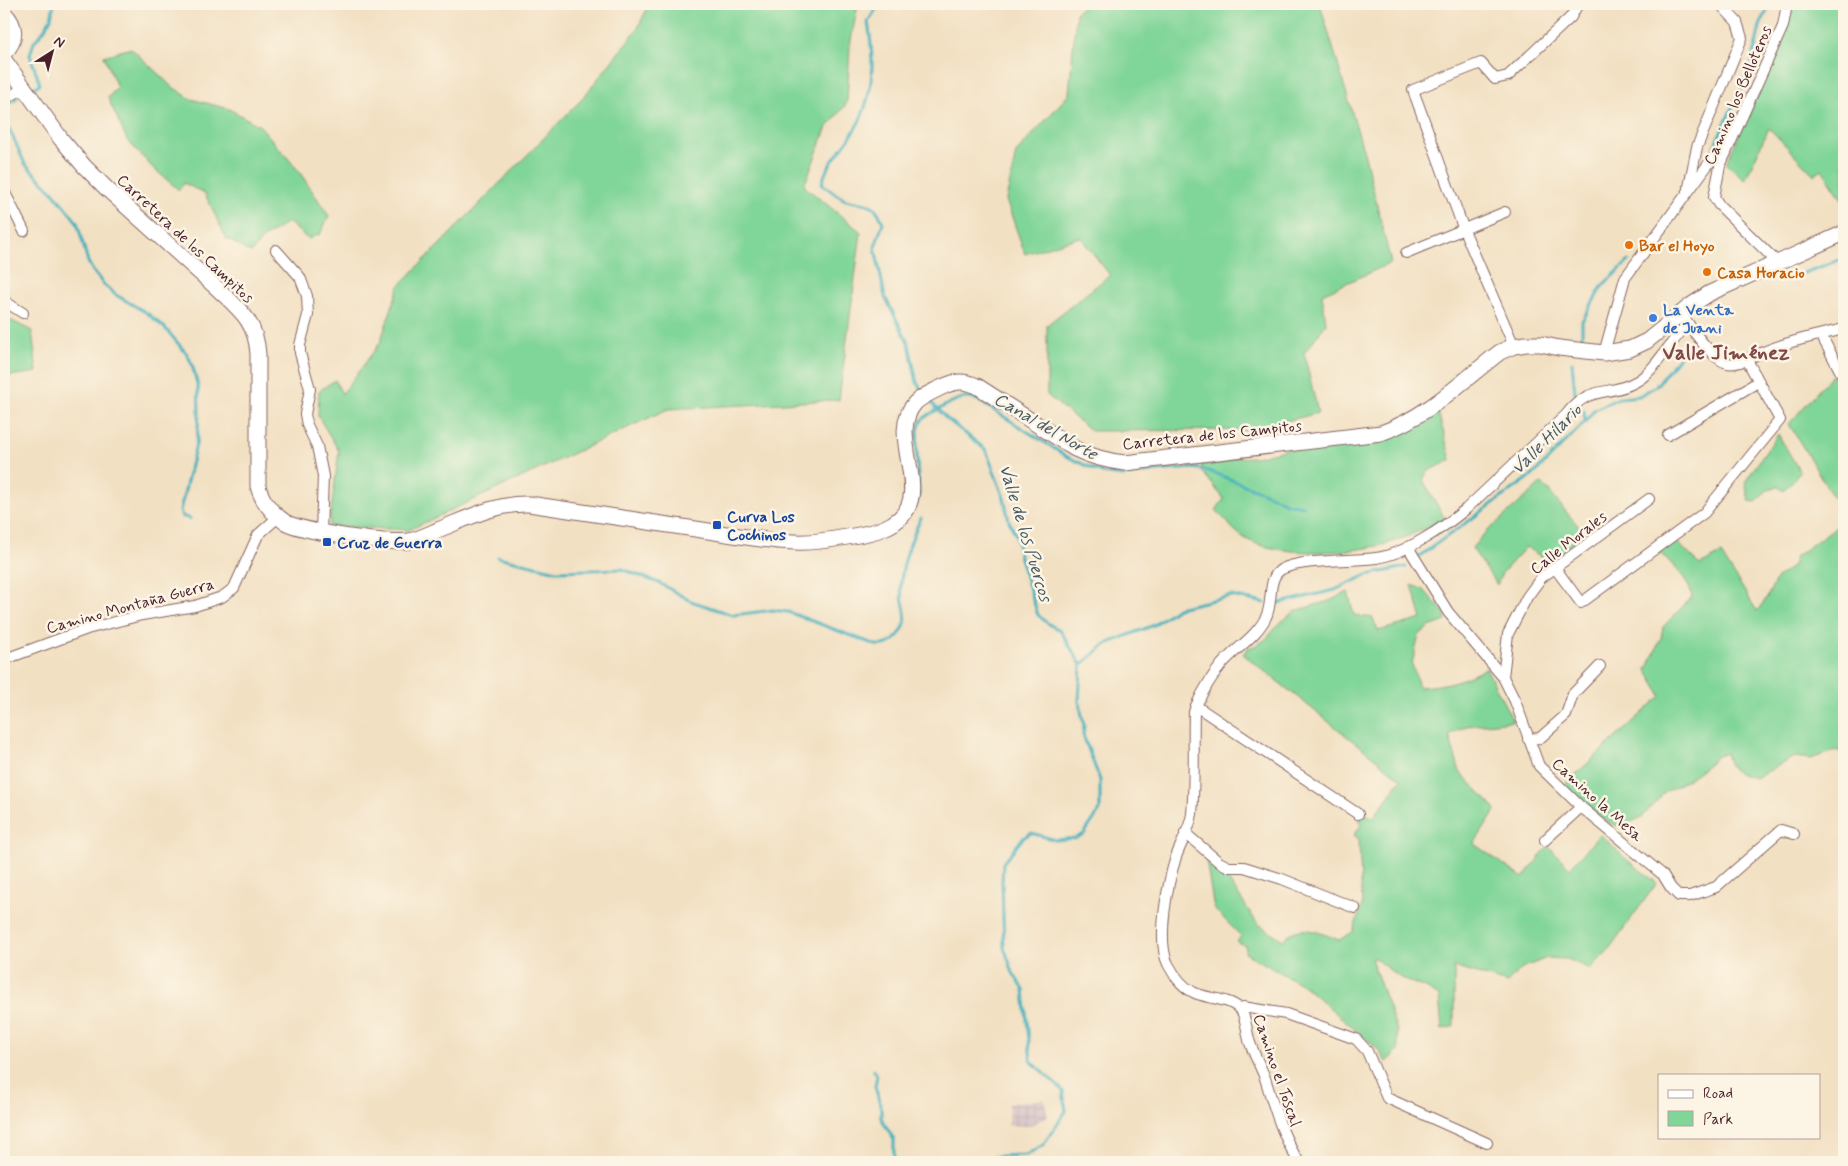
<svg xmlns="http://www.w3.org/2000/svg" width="1848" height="1166" viewBox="0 0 1848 1166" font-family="Mynerve,sans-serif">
  <defs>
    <pattern id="industrial-grid" width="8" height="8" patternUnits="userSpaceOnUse" patternTransform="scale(1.25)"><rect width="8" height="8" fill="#d2bec3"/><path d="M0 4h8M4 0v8" fill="none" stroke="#b6a3a8"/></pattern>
  </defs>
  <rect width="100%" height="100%" fill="#fcf5e5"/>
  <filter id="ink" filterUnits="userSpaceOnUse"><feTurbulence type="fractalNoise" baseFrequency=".02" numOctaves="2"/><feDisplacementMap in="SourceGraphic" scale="10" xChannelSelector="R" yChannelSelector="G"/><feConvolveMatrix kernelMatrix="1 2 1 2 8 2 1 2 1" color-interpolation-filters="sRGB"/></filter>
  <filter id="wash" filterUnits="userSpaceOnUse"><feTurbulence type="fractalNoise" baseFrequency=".0096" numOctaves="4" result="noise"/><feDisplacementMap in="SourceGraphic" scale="20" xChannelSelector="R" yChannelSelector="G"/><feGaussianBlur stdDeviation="1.12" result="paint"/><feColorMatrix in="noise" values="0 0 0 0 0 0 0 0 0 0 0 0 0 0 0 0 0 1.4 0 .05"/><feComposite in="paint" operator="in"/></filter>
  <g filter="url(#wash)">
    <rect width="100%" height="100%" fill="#f2e0c2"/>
    <path fill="url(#industrial-grid)" d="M1044 1099 1048 1116 1030 1126 1008 1125 1009 1104Z"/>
    <g fill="#80d598" stroke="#657a62">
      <path d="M649 4H858L850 45 847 103 826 129 804 186 861 232 839 400 668 409 409 530 329 526 339 451 318 416 319 391 335 380 342 394 380 343 399 286 582 99 638 28Z"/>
      <path d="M1084 4H1320L1365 156 1391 263 1322 294 1326 324 1304 353 1318 413 1250 430 1091 431 1047 395V325L1110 275 1080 237 1025 254 1006 200 1016 153 1069 94 1076 13Z"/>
      <path d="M1793 4H1844V202L1822 169 1814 175 1769 128 1745 180 1726 163 1787 31Z"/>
      <path d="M131 48 171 86 191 99 229 109 260 126 298 170 329 216 320 234 308 239 288 222 262 239 251 253 226 238 205 194 184 183 179 190 153 168 127 140 108 98 117 87 104 56Z"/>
      <path d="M4 317 32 331 37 372 4 377Z"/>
      <path d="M1832 375 1844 396V499L1833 497 1789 424Z"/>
      <path d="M1438 412 1451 460 1427 472 1423 480 1445 519C1428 527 1410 536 1392 542 1357 554 1270 559 1240 535 1231 528 1224 518 1216 510L1224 499 1201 470 1203 459 1256 457 1303 445 1402 434Z"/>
      <path d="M1778 434 1800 472 1784 491 1777 486 1766 491 1756 502 1749 501 1745 482Z"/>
      <path d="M1542 483 1584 533 1551 563 1526 547 1502 573 1497 585 1472 548 1483 535Z"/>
      <path d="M1841 523 1844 529V757L1838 750 1810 759 1794 757 1756 778C1738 774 1730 773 1726 753L1715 757 1710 763 1690 778 1664 793 1642 817 1620 827 1604 820 1563 786 1661 696 1647 670 1661 638 1663 627 1692 597C1689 578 1672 565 1660 552L1676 541 1700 565 1721 554 1757 611 1766 599 1777 578 1793 566 1795 557Z"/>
      <path d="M1412 585 1424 590 1445 614 1446 621 1429 627 1419 635 1412 664 1419 687C1443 686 1466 680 1486 668L1513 721 1466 726 1449 735 1460 772 1496 810 1474 844 1523 878 1548 846 1570 868 1600 834 1625 858 1657 883 1606 953 1590 969 1567 959 1547 958 1522 968 1507 983 1454 967V1026L1442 1030 1439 996 1426 988 1402 979 1374 958H1371L1397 1030 1398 1051 1386 1062 1377 1048 1303 985 1245 953 1246 946 1237 942 1241 936 1214 909 1206 860 1221 869 1257 923 1283 940C1299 921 1320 933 1339 940L1353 932 1362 905 1359 839 1354 835 1362 824 1359 821 1365 813 1373 818 1401 779 1243 654 1248 648 1257 645 1266 639 1281 622 1295 611 1329 601 1348 592 1354 615 1373 618 1378 631 1422 619Z"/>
    </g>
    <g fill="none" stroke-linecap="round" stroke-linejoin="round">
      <g stroke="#41b0bd" stroke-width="3">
        <path d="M879 4 868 22C875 63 875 99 851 136 840 152 826 165 822 184 830 189 838 197 846 200 868 206 873 198 883 223L875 247 885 297 909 344 917 383 924 393"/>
        <path d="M30 90 40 84 30 55 34 42 44 30 51 18 54 4"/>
        <path d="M4 106 17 98"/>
        <path d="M4 117 25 164 53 192 77 222 88 262 93 271 104 285 116 295 147 313 165 328 187 354 192 364 198 387 199 414 197 440 180 511 182 516 190 519"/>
        <path d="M1714 147 1751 67 1760 26 1770 4"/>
        <path d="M1793 277 1844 258"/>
        <path d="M1582 337V321L1603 285 1629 261"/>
        <path d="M1572 362 1575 393"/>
        <path d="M929 400 946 418 986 450 1004 498 1009 521 1016 535 1020 558 1038 615 1047 623 1060 630 1081 665"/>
        <path d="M1584 411 1585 421"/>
        <path d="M916 504 919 496C919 479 912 430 923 419 928 414 937 410 943 407 954 400 963 396 976 399L1066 456 1102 473 1122 476 1166 470 1194 468 1209 471 1270 495 1286 503 1303 506"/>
        <path d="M498 557 557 571 622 569 659 583 691 601 733 615 773 610 788 612 876 645C885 646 891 644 897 637 915 618 899 604 901 582 903 559 911 539 921 518"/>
        <path d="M1418 557 1533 475 1585 422 1595 409 1619 398 1639 396 1656 386 1690 343"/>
        <path d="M1275 604 1335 590 1367 575 1406 567"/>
        <path d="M873 1069 877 1075 875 1086 881 1108V1118L894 1140V1162"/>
        <path d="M986 1162 997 1156 1026 1155 1043 1145 1066 1111 1063 1091 1031 1061 1024 990 1013 973 1004 947 1002 883 1003 863 1023 838 1031 833 1056 840 1076 838 1084 834 1100 810V780L1083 735 1084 725 1079 701 1081 665 1106 644 1154 625 1177 608 1231 596 1265 603"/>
      </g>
    </g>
  </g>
  <g filter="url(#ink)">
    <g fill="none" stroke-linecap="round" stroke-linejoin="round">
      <defs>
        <g id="street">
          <path d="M4 99 25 88"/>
          <path d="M1689 187 1697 147 1742 38 1737 22 1720 4"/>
          <path d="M4 191 24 231"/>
          <path d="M276 250 300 277 307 296 308 315 300 345V353L310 389 305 414 307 425 317 446 323 476 321 532"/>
          <path d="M1406 253 1505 212"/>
          <path d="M1777 262 1719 205 1714 197 1720 166 1783 26 1787 4"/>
          <path d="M4 301 23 313"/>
          <path d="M1685 319C1694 332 1712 359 1727 363 1738 365 1747 359 1756 355 1785 342 1814 336 1844 329"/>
          <path d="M1821 335 1844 378"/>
          <path d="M1514 346 1464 230 1413 90 1481 63 1495 79 1508 76 1571 17 1578 4"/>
          <path d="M1604 353 1625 278 1715 155 1729 145"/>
          <path d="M1668 435 1758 382"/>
          <path d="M1408 547 1448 612 1503 677 1515 701 1539 766 1581 807 1663 875 1671 888 1679 896H1690L1716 887 1781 830 1794 834"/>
          <path d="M1555 568 1581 603 1704 513 1780 420 1747 360"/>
          <path d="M8 658 87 629 142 615 195 606 222 597 234 588 258 535 278 517"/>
          <path d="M1503 677 1508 634 1527 597 1541 578 1649 499"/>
          <path d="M1196 706 1358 814"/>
          <path d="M1528 739 1540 738 1566 715 1573 694 1600 666"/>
          <path d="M1185 833 1219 862 1229 867H1244L1282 879 1355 908"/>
          <path d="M1545 840 1581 807"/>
          <path d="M1239 1008 1243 1007 1286 1014 1356 1039 1367 1051 1387 1098 1487 1143"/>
          <path d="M1299 1162C1282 1136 1274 1107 1265 1078 1260 1065 1253 1053 1249 1040 1247 1031 1246 1022 1243 1014 1235 997 1207 1000 1193 992 1181 986 1174 975 1168 964 1156 940 1168 882 1176 857 1181 843 1190 829 1192 814 1195 780 1193 746 1194 712L1196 706C1203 691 1212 676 1222 664 1236 648 1257 636 1266 617 1274 602 1266 578 1282 569 1302 559 1353 561 1376 558 1405 554 1443 528 1466 509L1566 415C1590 383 1608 398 1637 381 1655 371 1671 340 1688 324"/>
        </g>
        <g id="secondary">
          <path d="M4 13C17 25 17 41 4 53"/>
          <path d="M4 60 61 139 84 166 107 189 219 290C241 311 256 322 258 354V486C262 502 272 513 285 522 303 532 388 544 409 541 419 539 429 534 438 530 468 518 496 503 529 504 580 512 631 519 682 527 719 532 757 541 795 542 812 543 830 540 847 537 860 535 872 533 884 528 944 503 883 439 915 403 921 397 930 393 938 389 952 382 961 379 977 386L1075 449C1092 457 1106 461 1125 463L1381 433C1427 417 1462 381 1500 352L1514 346 1526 344H1541L1559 348 1604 353 1630 349 1647 341 1690 306 1710 293 1844 233"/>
        </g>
      </defs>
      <use href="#street" stroke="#856360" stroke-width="12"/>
      <use href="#secondary" stroke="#856360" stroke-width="17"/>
      <use href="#street" stroke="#fff" stroke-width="10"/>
      <use href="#secondary" stroke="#fff" stroke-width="15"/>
    </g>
  </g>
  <g fill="#e8710a" stroke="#fcf5e5" stroke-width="2">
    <circle cx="1629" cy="245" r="5"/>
    <circle cx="1707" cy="272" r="5"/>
  </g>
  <circle fill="#3f7fe0" stroke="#fcf5e5" stroke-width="2" cx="1653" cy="318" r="5"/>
  <g fill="#1a4fb4" stroke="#fcf5e5" stroke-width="2">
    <rect x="712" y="520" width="10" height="10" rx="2.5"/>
    <rect x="322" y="537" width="10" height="10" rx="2.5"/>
  </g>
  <g text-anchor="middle" stroke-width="5" stroke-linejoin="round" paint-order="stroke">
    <g font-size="16" fill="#4a1f2b" stroke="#fcf5e5">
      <text transform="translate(1737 95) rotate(-67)" y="6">Camino los Belloteros</text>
      <text transform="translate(186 238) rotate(43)" y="6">Carretera de los Campitos</text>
      <text transform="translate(1212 434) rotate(-6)" y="6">Carretera de los Campitos</text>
      <text transform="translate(1568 542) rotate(-38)" y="6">Calle Morales</text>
      <text transform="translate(130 605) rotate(-15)" y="6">Camino Montaña Guerra</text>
      <text transform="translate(1598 799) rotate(42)" y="6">Camino la Mesa</text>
      <text transform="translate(1278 1070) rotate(71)" y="6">Camino el Toscal</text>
    </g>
    <g font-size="16" font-weight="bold" fill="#c56008" stroke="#fcf5e5" text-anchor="start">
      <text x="1639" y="251">Bar el Hoyo</text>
      <text x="1717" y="278">Casa Horacio</text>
    </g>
    <g font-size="16" font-weight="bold" fill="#366cbe" stroke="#fcf5e5" text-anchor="start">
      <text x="1663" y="315">La Venta<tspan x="1663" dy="18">de Juani</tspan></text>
    </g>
    <g font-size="16" font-weight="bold" fill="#164399" stroke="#fcf5e5" text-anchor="start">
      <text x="727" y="522">Curva Los<tspan x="727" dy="18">Cochinos</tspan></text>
      <text x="337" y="548">Cruz de Guerra</text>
    </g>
    <g font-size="18" font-style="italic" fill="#465965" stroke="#fcf5e5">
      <text transform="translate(1046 426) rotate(30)" y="6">Canal del Norte</text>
      <text transform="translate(1546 439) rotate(-45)" y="6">Valle Hilario</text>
      <text transform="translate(1026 533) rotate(73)" y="6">Valle de los Puercos</text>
    </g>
    <g font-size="21" font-weight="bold" fill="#814848" stroke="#fcf5e5">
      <text x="1726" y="359">Valle Jiménez</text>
    </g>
  </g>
  <rect width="1848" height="1166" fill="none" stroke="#fcf5e5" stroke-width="20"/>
  <rect x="1658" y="1074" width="162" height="65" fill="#fcf5e5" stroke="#b59f9b"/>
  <rect x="1668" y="1090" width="25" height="8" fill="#ffffff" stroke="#b59f9b"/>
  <text x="1703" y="1098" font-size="15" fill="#4a1f2b">Road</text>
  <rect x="1668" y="1111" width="25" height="15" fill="#80d598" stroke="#b59f9b"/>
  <text x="1703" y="1124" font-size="15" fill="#4a1f2b">Park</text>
  <g transform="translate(52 52) rotate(36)" stroke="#fcf5e5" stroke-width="4" paint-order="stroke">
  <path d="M0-4L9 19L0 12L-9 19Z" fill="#4a1f2b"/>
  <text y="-8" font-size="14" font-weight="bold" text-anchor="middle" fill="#4a1f2b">N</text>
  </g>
</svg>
